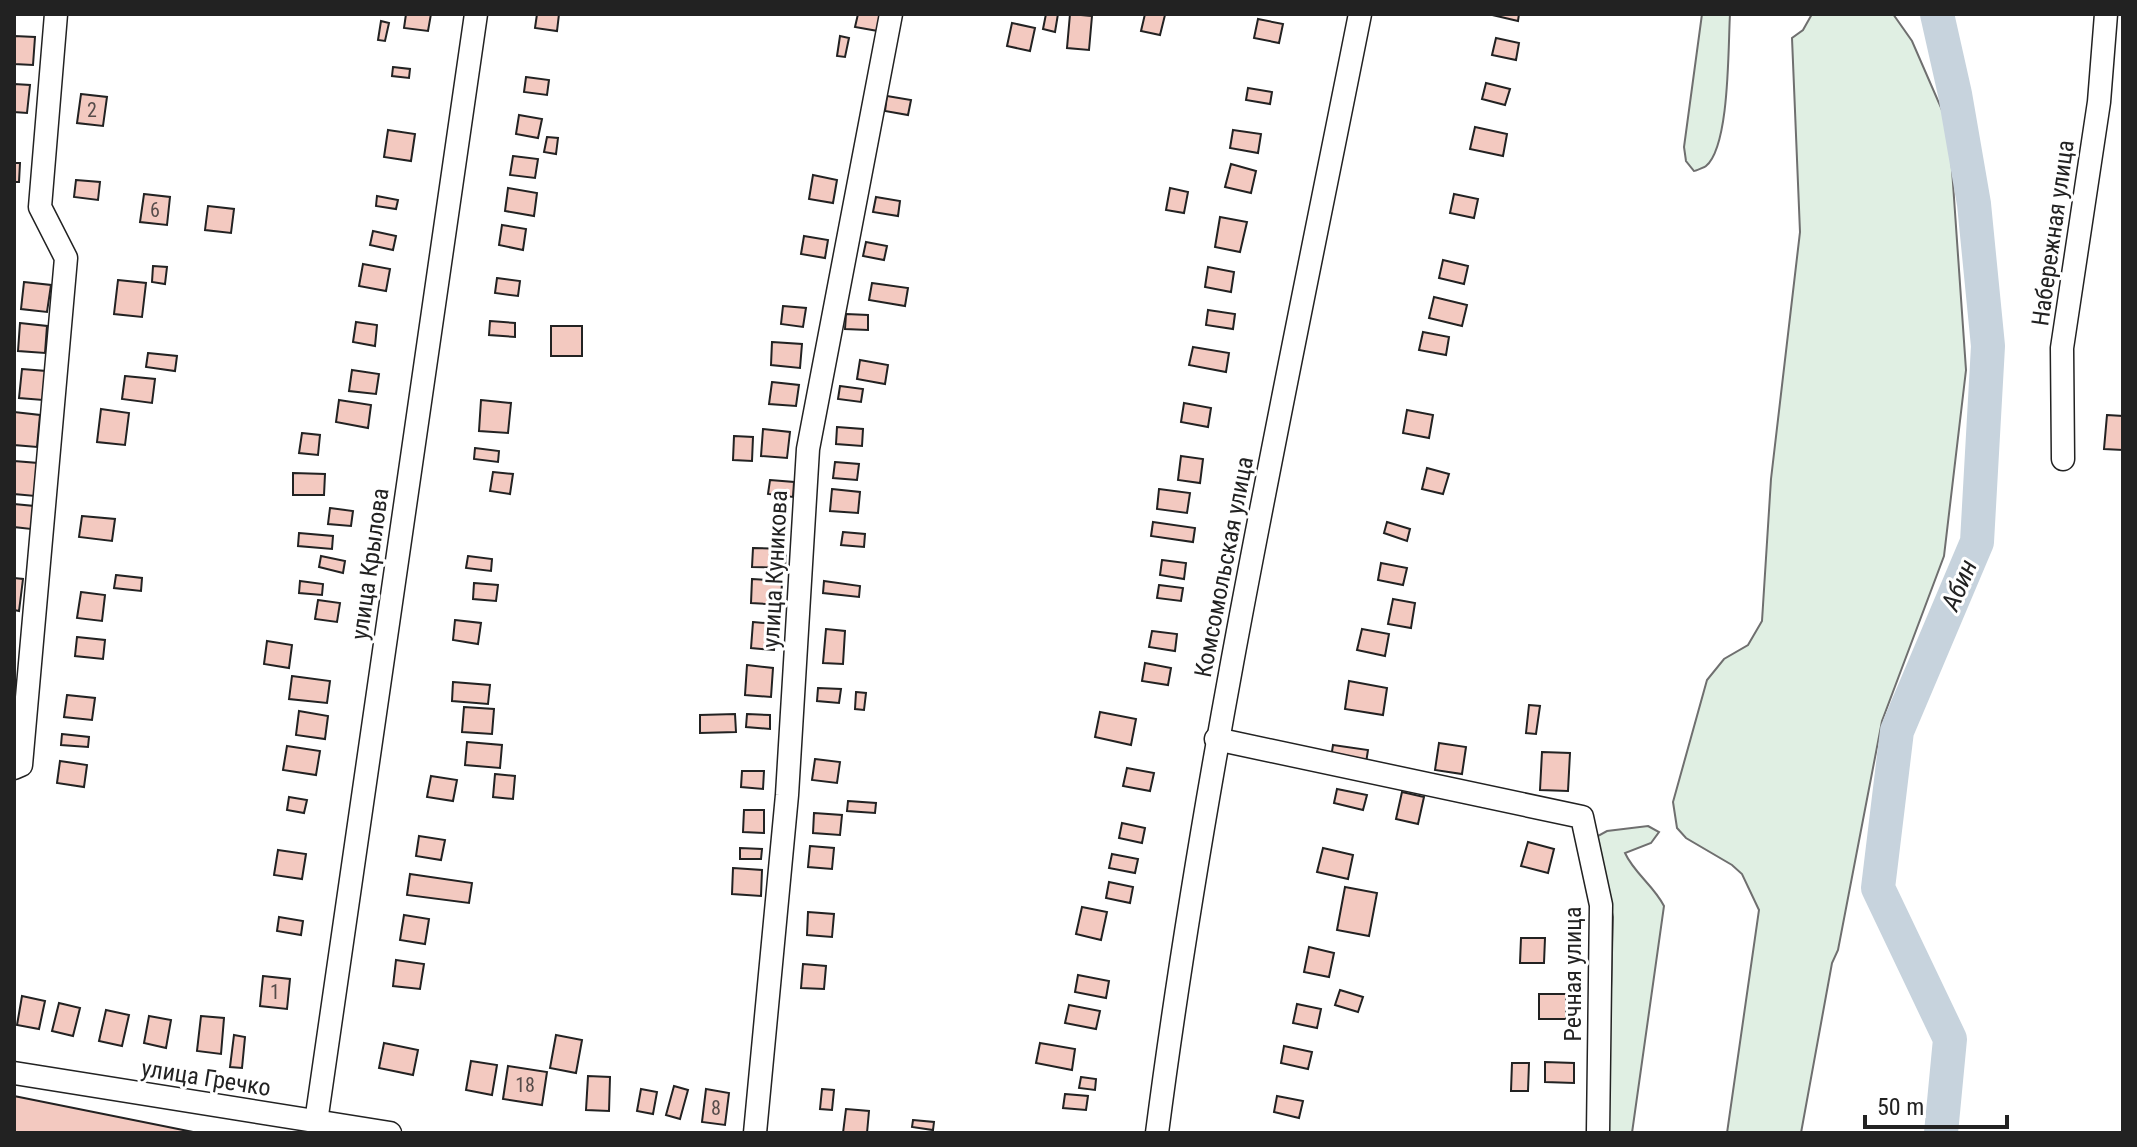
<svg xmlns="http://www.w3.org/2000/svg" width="2137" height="1147" viewBox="0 0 2137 1147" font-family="'Roboto Condensed',sans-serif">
  <rect width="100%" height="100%" fill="#fff"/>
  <g fill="#e0efe3" stroke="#6f6f6f" stroke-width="2">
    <path d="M1702 14H1730C1728 46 1730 146 1706 166 1705 167 1695 171 1694 171L1686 161 1684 147Z"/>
    <path d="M1812 14H1893L1912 41 1949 126 1966 370 1944 556 1882 721 1838 950 1832 963 1801 1133H1727L1759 910 1742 874 1732 865 1686 838 1677 828 1673 802 1707 680 1724 659 1748 645 1762 621 1771 479 1800 232 1792 38 1803 30Z"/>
    <path d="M1648 826 1659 832 1651 843 1625 853C1634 873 1654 886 1664 906L1632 1133H1607L1613 917 1596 837 1607 831Z"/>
  </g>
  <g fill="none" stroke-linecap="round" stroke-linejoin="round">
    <path stroke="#c7d3dd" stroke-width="34" d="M1937 14 1955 94 1974 204 1988 346 1977 542 1897 731 1878 888 1950 1039 1941 1133"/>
  </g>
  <g fill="#f3c9c0" stroke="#222" stroke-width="2">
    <path d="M406 14H431L428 31 404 28Z"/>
    <path d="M537 14H559L557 31 535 28Z"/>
    <path d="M858 14 880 15 878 31 855 27Z"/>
    <path d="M1046 14H1058L1055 32 1043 29Z"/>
    <path d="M1070 14 1092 16 1089 50 1067 48Z"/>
    <path d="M1145 14 1165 15 1160 35 1141 31Z"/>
    <path d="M1488 14H1519L1518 21Z"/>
    <path d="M1258 19 1283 24 1279 43 1254 38Z"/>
    <path d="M381 21 389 23 385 41 378 40Z"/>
    <path d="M1012 23 1035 28 1030 51 1007 46Z"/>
    <path d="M14 36 35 37 33 65 14 64Z"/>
    <path d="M840 36 849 38 845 57 837 56Z"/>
    <path d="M1496 38 1519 43 1516 60 1492 55Z"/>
    <path d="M393 67 410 69 409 78 392 76Z"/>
    <path d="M526 77 549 80 547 95 524 92Z"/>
    <path d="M1486 83 1510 89 1505 105 1482 99Z"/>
    <path d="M14 84 30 85 27 113 14 112Z"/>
    <path d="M1248 88 1272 92 1270 104 1246 100Z"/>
    <path d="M81 94 107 97 103 126 77 123Z"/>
    <path d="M887 96 911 100 908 115 885 111Z"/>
    <path d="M519 115 542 119 538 138 516 134Z"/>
    <path d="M1475 127 1507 134 1503 156 1470 149Z"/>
    <path d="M388 130 415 134 411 161 384 157Z"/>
    <path d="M1233 130 1261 134 1258 153 1230 148Z"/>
    <path d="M547 137 558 138 556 154 544 152Z"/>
    <path d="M513 156 538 159 535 178 510 175Z"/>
    <path d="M14 163H20L19 182H14Z"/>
    <path d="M1231 164 1256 171 1251 193 1225 187Z"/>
    <path d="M813 175 837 180 833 203 809 199Z"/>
    <path d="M76 180 100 182 98 200 74 197Z"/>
    <path d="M508 188 537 193 534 216 505 211Z"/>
    <path d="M1170 188 1188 192 1184 213 1166 210Z"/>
    <path d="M144 194 170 197 167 225 140 222Z"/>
    <path d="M1454 194 1478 199 1474 218 1450 213Z"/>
    <path d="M377 196 398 200 396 209 376 206Z"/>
    <path d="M876 197 900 201 898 216 873 212Z"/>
    <path d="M208 206 234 209 231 233 205 230Z"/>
    <path d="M1220 217 1247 222 1240 252 1215 247Z"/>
    <path d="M502 225 526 229 523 250 499 245Z"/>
    <path d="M373 231 396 236 393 250 370 245Z"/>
    <path d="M804 236 828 240 825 258 801 254Z"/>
    <path d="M866 242 887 246 884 260 863 256Z"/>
    <path d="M1443 260 1468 266 1464 284 1439 278Z"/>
    <path d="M363 264 390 269 386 291 359 286Z"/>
    <path d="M153 266 167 267 165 284 152 282Z"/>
    <path d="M1208 267 1234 272 1231 292 1205 287Z"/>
    <path d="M497 278 520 281 518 296 495 293Z"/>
    <path d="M118 280 146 283 142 317 114 314Z"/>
    <path d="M24 282 51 285 47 312 21 309Z"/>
    <path d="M872 283 908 288 905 306 869 300Z"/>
    <path d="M1434 297 1467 305 1462 326 1429 318Z"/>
    <path d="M783 306 806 308 803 327 781 324Z"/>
    <path d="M1208 310 1235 314 1233 329 1206 325Z"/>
    <path d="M846 314 868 315V330L845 329Z"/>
    <path d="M490 321 515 323V337L489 335Z"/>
    <path d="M356 322 377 325 375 346 353 342Z"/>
    <path d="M20 323 47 326 45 353 18 351Z"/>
    <rect x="551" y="326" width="31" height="30"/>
    <path d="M1423 332 1449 337 1446 355 1419 350Z"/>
    <path d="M772 342 802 344 800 368 771 365Z"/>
    <path d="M1193 347 1229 353 1226 372 1189 365Z"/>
    <path d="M148 353 177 356 175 371 146 367Z"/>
    <path d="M860 360 888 365 885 384 857 379Z"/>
    <path d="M22 369 46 371 43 400 19 398Z"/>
    <path d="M352 370 379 374 376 394 349 391Z"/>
    <path d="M125 376 155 379 152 403 122 399Z"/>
    <path d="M772 382 799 385 796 406 769 404Z"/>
    <path d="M840 386 863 389 861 402 838 399Z"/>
    <path d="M339 400 371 405 368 428 336 422Z"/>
    <path d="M481 400 511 403 508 433 479 431Z"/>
    <path d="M1184 403 1211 408 1208 427 1181 422Z"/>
    <path d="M101 409 129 413 125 445 97 442Z"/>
    <path d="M1407 410 1433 415 1429 438 1403 433Z"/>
    <path d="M14 412 40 415 37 447 14 445Z"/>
    <path d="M2107 415 2123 416V450L2104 449Z"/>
    <path d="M837 427 863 429 862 446 836 444Z"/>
    <path d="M763 429 790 432 787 458 761 456Z"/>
    <path d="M302 433 320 435 318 455 299 453Z"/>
    <path d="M734 436 753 437 752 461 733 460Z"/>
    <path d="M475 448 499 451 498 462 474 459Z"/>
    <path d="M1181 456 1203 459 1200 483 1178 480Z"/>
    <path d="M14 461 38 463 35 496 14 494Z"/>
    <path d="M835 462 859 464 857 480 833 478Z"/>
    <path d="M1427 468 1449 474 1443 494 1422 489Z"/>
    <path d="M493 472 513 474 510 494 490 491Z"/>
    <path d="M293 473 325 474 324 495H293Z"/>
    <path d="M770 480 794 482 793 497 768 494Z"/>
    <path d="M832 489 860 492 858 513 830 511Z"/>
    <path d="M1159 489 1190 493 1187 513 1157 509Z"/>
    <path d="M14 504 34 506 31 529 14 527Z"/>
    <path d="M330 508 353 511 351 526 328 524Z"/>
    <path d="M82 516 115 519 112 541 79 537Z"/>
    <path d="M1153 522 1195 528 1193 542 1151 536Z"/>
    <path d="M1387 522 1410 529 1407 541 1384 533Z"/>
    <path d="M843 532 865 534 864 547 841 545Z"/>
    <path d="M299 533 333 536 332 549 298 546Z"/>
    <path d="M753 548 786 549 785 568 752 567Z"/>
    <path d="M321 556 345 561 343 573 319 567Z"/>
    <path d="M468 556 492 559 491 571 466 568Z"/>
    <path d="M1162 560 1186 563 1184 579 1160 575Z"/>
    <path d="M1381 563 1407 568 1403 585 1378 580Z"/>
    <path d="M116 575 142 578 141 591 114 588Z"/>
    <path d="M14 578 23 579 19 611 14 610Z"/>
    <path d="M752 579 782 581 781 605 751 603Z"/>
    <path d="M300 581 323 584 322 595 299 593Z"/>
    <path d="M824 581 860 586 859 597 823 593Z"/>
    <path d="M474 583 498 585 496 601 473 599Z"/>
    <path d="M1159 585 1183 588 1181 601 1157 598Z"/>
    <path d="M81 592 105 595 102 621 77 618Z"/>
    <path d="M1393 599 1415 603 1411 628 1388 624Z"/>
    <path d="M318 600 340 603 337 622 315 619Z"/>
    <path d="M455 620 481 623 478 644 453 640Z"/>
    <path d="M753 622 776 624 774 650 751 648Z"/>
    <path d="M826 629 845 631 843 664 823 663Z"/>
    <path d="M1362 629 1389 634 1385 656 1357 650Z"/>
    <path d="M1152 631 1177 634 1175 651 1149 647Z"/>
    <path d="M77 637 105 640 103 659 75 656Z"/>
    <path d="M267 641 292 645 289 668 264 664Z"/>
    <path d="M1145 663 1171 668 1168 685 1142 681Z"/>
    <path d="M747 665 773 668 771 697 745 695Z"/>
    <path d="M292 676 330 681 327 703 289 699Z"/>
    <path d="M1349 681 1387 688 1383 715 1345 709Z"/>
    <path d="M453 682 490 685 488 704 452 701Z"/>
    <path d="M818 688 841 689 839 703 817 701Z"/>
    <path d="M856 692 866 693 864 710 855 709Z"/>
    <path d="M67 695 95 698 92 720 64 717Z"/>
    <path d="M1529 705 1540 706 1536 734 1526 733Z"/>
    <path d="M464 707 494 709 492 734 462 732Z"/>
    <path d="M299 711 328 716 325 739 296 735Z"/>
    <path d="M1100 712 1136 719 1131 745 1095 737Z"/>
    <path d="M735 714 736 732 700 733V715Z"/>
    <path d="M747 714 770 715V729L746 727Z"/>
    <path d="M62 734 89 737 88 747 61 745Z"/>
    <path d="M467 742 502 745 500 768 465 765Z"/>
    <path d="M1439 743 1466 747 1462 774 1435 770Z"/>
    <path d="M1333 745 1368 750 1366 763 1331 758Z"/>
    <path d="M287 746 320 751 316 775 283 770Z"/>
    <path d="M1542 752 1570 753 1568 791 1540 790Z"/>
    <path d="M815 759 840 762 837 783 812 780Z"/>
    <path d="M60 761 87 765 84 787 57 783Z"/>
    <path d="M1127 768 1154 773 1150 791 1123 786Z"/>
    <path d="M742 771H764L763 789 741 787Z"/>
    <path d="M495 774 515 776 513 799 493 797Z"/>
    <path d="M431 776 457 780 453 801 427 797Z"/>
    <path d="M1337 789 1367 795 1363 810 1334 803Z"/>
    <path d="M1402 792 1424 797 1418 824 1396 819Z"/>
    <path d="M289 797 307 800 304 813 287 810Z"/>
    <path d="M848 801 876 803 875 813 847 811Z"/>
    <path d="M744 810H764V833L743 832Z"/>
    <path d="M814 813 842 815 840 835 813 833Z"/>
    <path d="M1122 823 1145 828 1142 843 1119 838Z"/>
    <path d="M419 836 445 840 441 860 416 856Z"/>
    <path d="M1528 842 1554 849 1548 873 1521 866Z"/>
    <path d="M810 846 834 848 832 869 808 867Z"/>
    <path d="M740 848 762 849 761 859H740Z"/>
    <path d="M1323 848 1353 855 1348 879 1317 872Z"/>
    <path d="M278 850 306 854 302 879 274 875Z"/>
    <path d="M1112 854 1138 859 1135 873 1109 868Z"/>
    <path d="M733 868 762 870 761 896 732 894Z"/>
    <path d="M410 874 472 883 469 903 407 895Z"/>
    <path d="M1109 882 1133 887 1130 903 1106 898Z"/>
    <path d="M1345 887 1377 893 1369 936 1337 930Z"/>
    <path d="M1082 907 1107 912 1101 940 1076 934Z"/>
    <path d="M808 912 834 914 832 937 807 935Z"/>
    <path d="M404 915 429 919 425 944 400 940Z"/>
    <path d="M279 917 303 921 301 935 277 931Z"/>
    <path d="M1521 938H1545L1544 963H1520Z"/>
    <path d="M1309 947 1334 953 1329 977 1304 972Z"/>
    <path d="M396 960 424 964 420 989 393 986Z"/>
    <path d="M803 964 826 966 824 989 801 988Z"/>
    <path d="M1078 975 1109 981 1106 998 1075 992Z"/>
    <path d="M263 976 290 979 287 1009 260 1006Z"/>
    <path d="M1340 990 1363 997 1358 1012 1335 1005Z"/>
    <rect x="1539" y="994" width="27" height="25"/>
    <path d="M22 996 45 1001 39 1029 17 1025Z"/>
    <path d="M59 1003 80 1008 73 1036 52 1031Z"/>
    <path d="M1297 1004 1321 1009 1317 1028 1293 1023Z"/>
    <path d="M1069 1005 1100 1011 1096 1029 1065 1023Z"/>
    <path d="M106 1010 129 1015 122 1046 99 1041Z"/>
    <path d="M149 1016 171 1020 166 1048 144 1043Z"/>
    <path d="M201 1016 224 1018 221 1054 197 1051Z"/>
    <path d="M234 1035 245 1037 242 1068 230 1067Z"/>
    <path d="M556 1035 582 1040 576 1073 550 1068Z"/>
    <path d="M384 1043 418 1050 413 1075 379 1068Z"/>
    <path d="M1040 1043 1075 1049 1072 1070 1036 1063Z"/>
    <path d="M1284 1046 1312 1052 1308 1069 1281 1063Z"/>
    <path d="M471 1061 497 1065 492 1095 466 1090Z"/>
    <path d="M1545 1062 1574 1063V1083L1545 1082Z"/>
    <path d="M1512 1063H1529L1528 1091H1511Z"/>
    <path d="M508 1066 547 1072 542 1105 503 1099Z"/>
    <path d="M588 1076 610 1077 609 1111 586 1110Z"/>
    <path d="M1081 1077 1096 1079 1095 1090 1079 1088Z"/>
    <path d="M674 1086 688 1090 680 1119 666 1115Z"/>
    <path d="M641 1089 657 1092 653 1114 637 1111Z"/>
    <path d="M706 1089 729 1093 725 1125 702 1122Z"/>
    <path d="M822 1089 834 1090 832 1110 820 1109Z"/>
    <path d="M1065 1094 1088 1096 1086 1110 1063 1108Z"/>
    <path d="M14 1096 198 1133H14Z"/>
    <path d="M1277 1096 1303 1101 1299 1118 1274 1112Z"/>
    <path d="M846 1109 869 1111 867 1133H843Z"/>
    <path d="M913 1120 934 1122 933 1130 912 1127Z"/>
  </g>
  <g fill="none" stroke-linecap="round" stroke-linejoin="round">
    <defs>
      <g id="minor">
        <path d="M2063 459 2062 348 2099 102 2106 14"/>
        <path d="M1216 739 1582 817 1601 905 1598 1133"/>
        <path d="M14 768 21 765 66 258 40 207 56 14"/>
        <path d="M14 1073 390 1133"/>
        <path d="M316 1122 476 14"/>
        <path d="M755 1133 787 795 808 449 891 14"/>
        <path d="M1157 1133C1206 756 1286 386 1360 14"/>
      </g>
    </defs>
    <use href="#minor" stroke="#222" stroke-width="25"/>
    <use href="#minor" stroke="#fff" stroke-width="22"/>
  </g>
  <g text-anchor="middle" stroke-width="6" stroke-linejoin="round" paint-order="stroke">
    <g font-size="20" fill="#564c4a">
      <text x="92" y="117">2</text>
      <text x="155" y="217">6</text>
      <text x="275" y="999">1</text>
      <text x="525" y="1092">18</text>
      <text x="716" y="1115">8</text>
    </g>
    <g font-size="24" fill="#222" stroke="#fff">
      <text transform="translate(2053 233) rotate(-82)" y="8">Набережная улица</text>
      <text transform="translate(370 564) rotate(-82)" y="8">улица Крылова</text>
      <text transform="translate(1224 567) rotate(-79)" y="8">Комсомольская улица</text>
      <text transform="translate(775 569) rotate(-87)" y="8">улица Куникова</text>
      <text transform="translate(1573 974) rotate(-90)" y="8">Речная улица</text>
      <text transform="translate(206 1078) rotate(9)" y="8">улица Гречко</text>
    </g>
    <g font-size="26" font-style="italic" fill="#222" stroke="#fff">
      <text transform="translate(1959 585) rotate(-67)" y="9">Абин</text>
    </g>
  </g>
  <rect width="2137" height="1147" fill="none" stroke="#222222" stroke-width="32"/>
  <path d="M1865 1115v12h142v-12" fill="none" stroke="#222222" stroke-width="4"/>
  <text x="1877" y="1115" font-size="24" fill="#222222" stroke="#ffffff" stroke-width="6" paint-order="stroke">50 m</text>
</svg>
